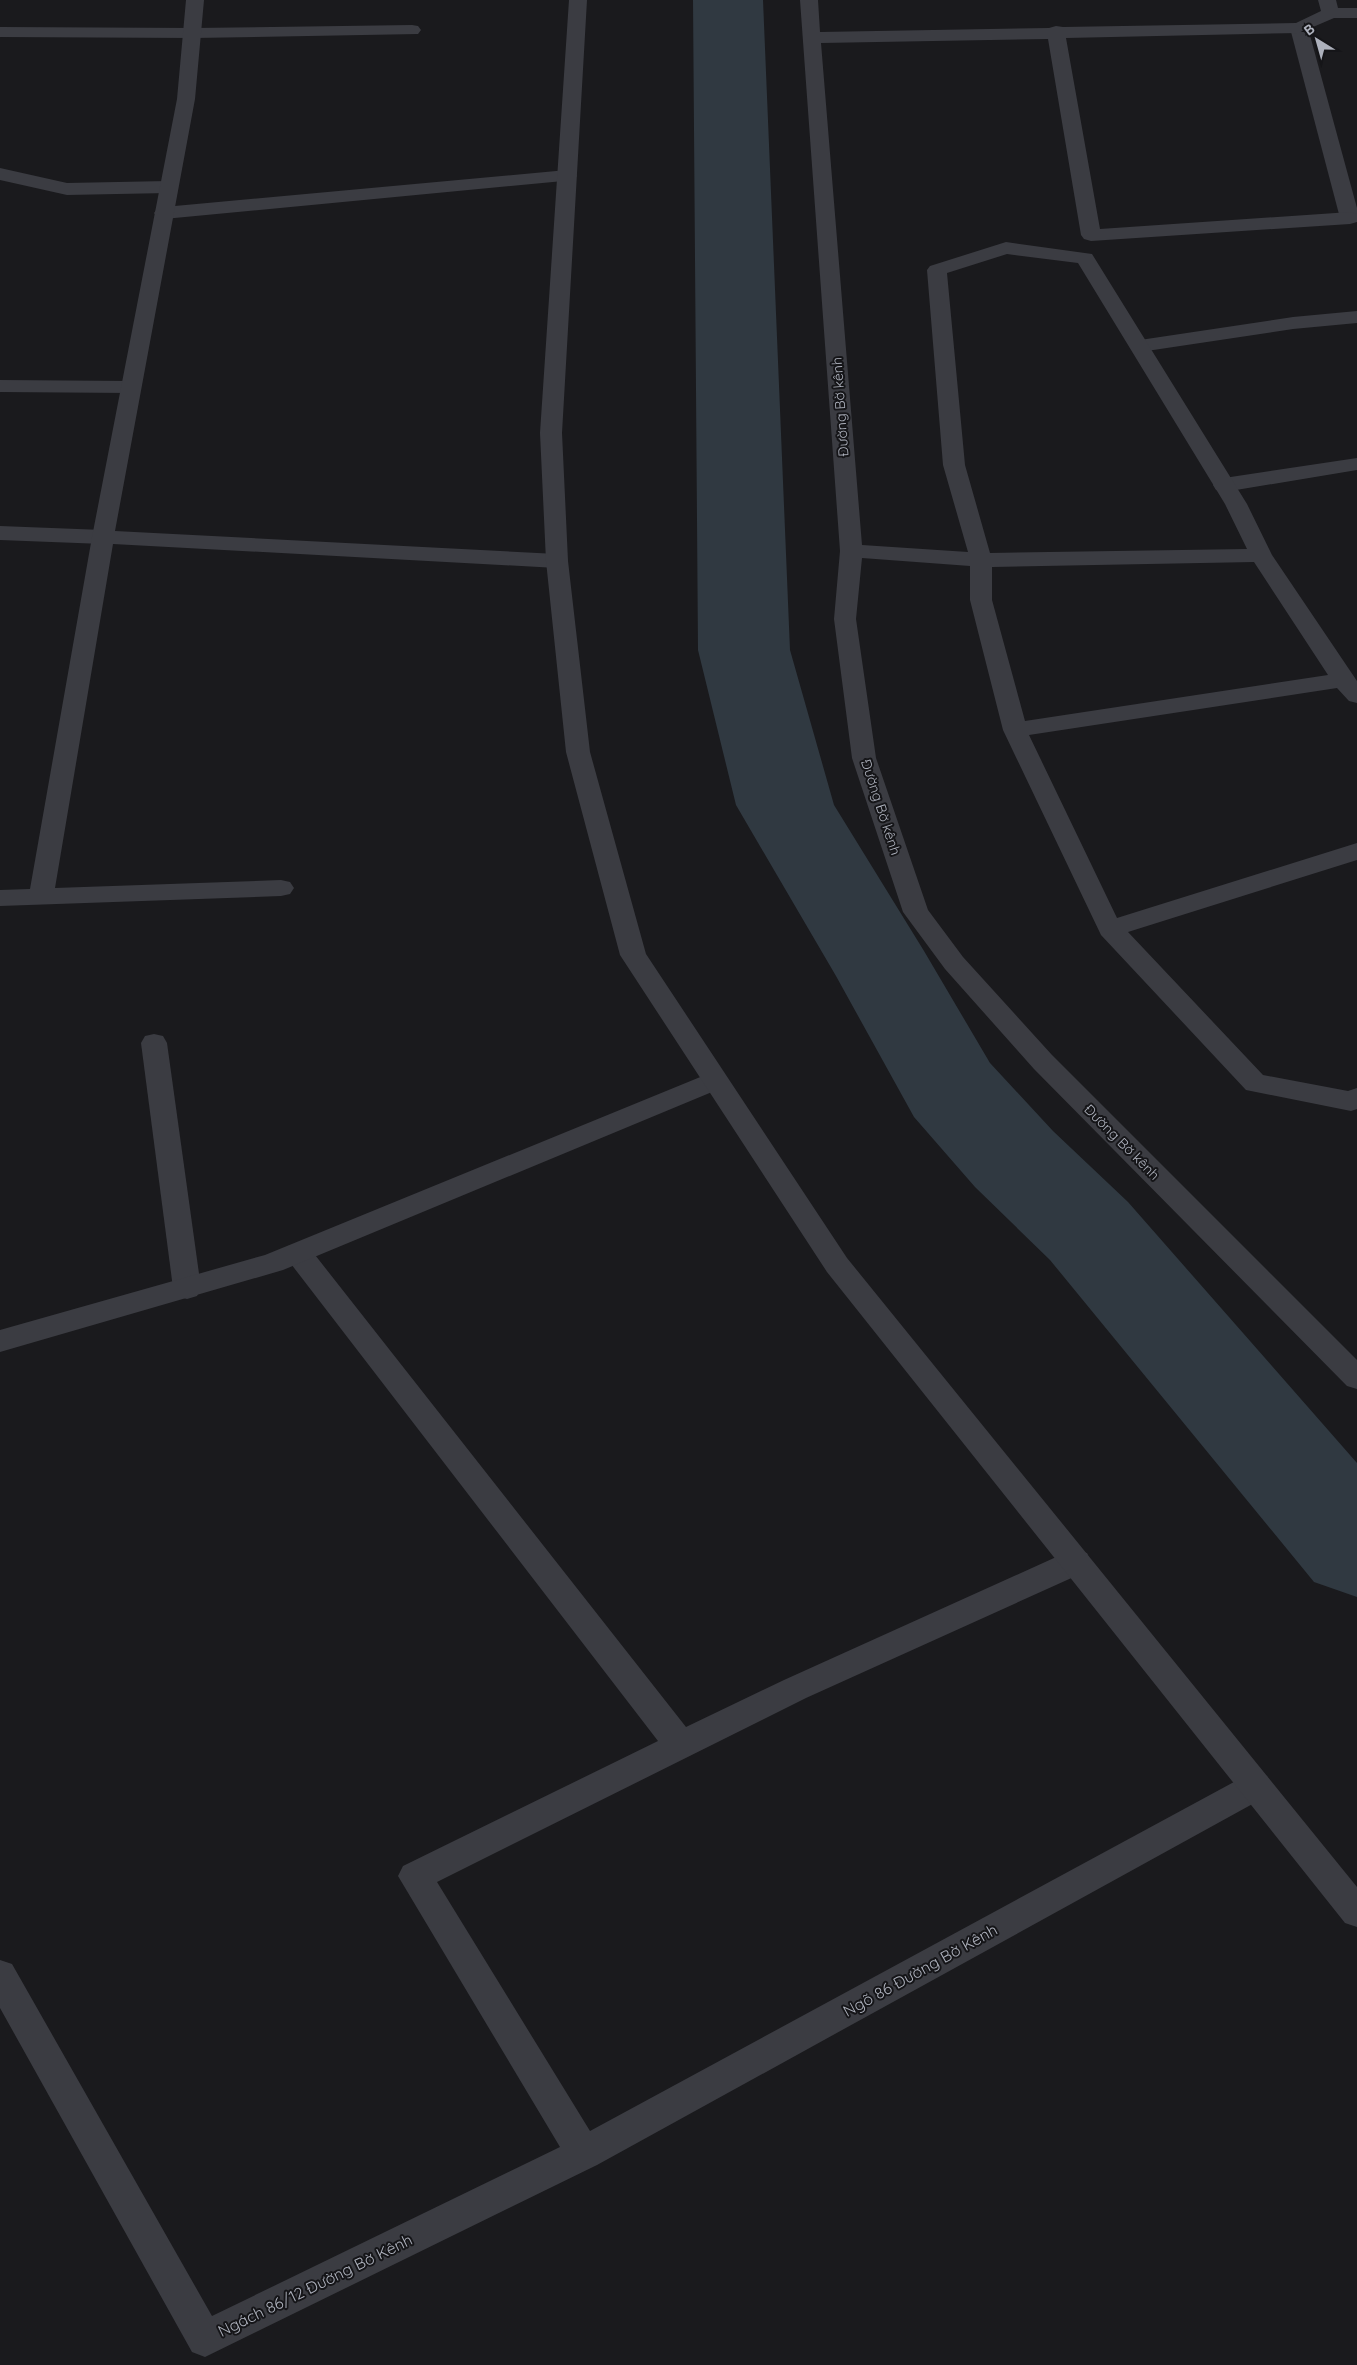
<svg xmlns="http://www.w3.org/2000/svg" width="1357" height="2365" viewBox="0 0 1357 2365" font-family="Quicksand,sans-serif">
  <rect width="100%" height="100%" fill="#1a1a1d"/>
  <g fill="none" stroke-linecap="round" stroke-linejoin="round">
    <path fill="#303941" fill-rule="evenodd" d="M693 0H763L790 650 834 805 924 951 990 1063 1053 1131 1128 1202 1357 1463V1597L1314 1582 1050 1260 975 1187 914 1117 836 976 736 805 698 650Z"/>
    <g fill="#3b3c42" fill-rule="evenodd">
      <path d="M1299 23 1305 24 1308 28 1357 208V222H1343L1340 218 1290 28 1293 24Z"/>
      <path d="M412 25 418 26 421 30 418 34 194 38 0 37V27L194 28Z"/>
      <path d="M0 168 67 183 168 181 175 183 178 187 175 191 168 193 67 195 0 180Z"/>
      <path d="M567 170 574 172 577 176 574 180 164 219 157 217 154 213 157 209 164 207Z"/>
      <path d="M1357 311V323L1293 329 1140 352 1133 350 1130 346 1133 342 1140 340 1293 317Z"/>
      <path d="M0 380 131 381 138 383 141 387 138 391 131 393 0 392Z"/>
      <path d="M1357 458V470L1224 492 1216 490 1213 485 1216 480 1224 478Z"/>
      <path d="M0 526 103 530 111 532 114 537 111 542 103 544 0 540Z"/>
      <path d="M154 1034 163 1036 167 1043 201 1288 197 1296 187 1299 177 1296 173 1288 141 1043 145 1036Z"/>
      <path d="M298 1243 308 1246 686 1727 784 1680 1065 1553 1076 1550 1087 1553 1091 1562 1087 1571 806 1698 437 1882 590 2131 1245 1776 1256 1772 1267 1776 1272 1786 1267 1796 597 2165 205 2357 192 2352 0 2008V1960L12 1964 212 2316 560 2147 398 1876 403 1866 658 1741 288 1260 284 1253 288 1246Z"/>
    </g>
    <g fill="#3b3c42" fill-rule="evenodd">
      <path d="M186 0H204L195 99 115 531 557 554 565 556 568 561 565 566 557 568 113 544 55 888 281 880 290 882 294 888 290 894 281 896 0 906V890L30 889 92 537 177 99Z"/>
      <path d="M800 0H818L820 32 1049 28 1056 26 1063 27 1296 23 1321 11 1318 0H1336L1338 8H1357V18H1334L1299 33 1066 38 1100 229 1350 212 1357 214V222L1350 224 1091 241 1084 239 1081 235 1048 39 821 43 862 545 968 552 943 465 927 270 930 266 1006 242 1092 254 1247 504 1272 555 1357 681V703L1349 701 1337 688 1029 735 1117 918 1357 843V860L1128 932 1263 1075 1348 1091 1357 1088V1109L1351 1111 1246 1090 1101 935 1003 730 970 600V566L862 558 856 619 876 758 928 910 963 957 1052 1055 1357 1360V1389L1347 1386 1034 1069 945 969 903 912 852 758 834 619 840 551ZM1007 254 1078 263 1225 504 1247 549 990 553 965 465 947 273ZM1254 562 1328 675 1025 721 992 600V567Z"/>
      <path d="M715 1071 724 1073 728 1080 724 1087 283 1270 0 1352V1330L265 1255Z"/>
    </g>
    <path fill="#3b3c42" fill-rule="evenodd" d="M569 0H587L562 433 568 561 590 752 646 954 847 1258 1357 1887V1927L1345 1923 827 1272 620 955 566 752 546 561 540 433Z"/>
  </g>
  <g text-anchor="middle" stroke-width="4" stroke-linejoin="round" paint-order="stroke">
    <g font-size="14" fill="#adb1bc" stroke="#151518">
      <text transform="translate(840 407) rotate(-94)" y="5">Đường Bờ kênh</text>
      <text transform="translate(881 807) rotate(72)" y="5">Đường Bờ kênh</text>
      <text transform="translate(1122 1142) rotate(45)" y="5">Đường Bờ kênh</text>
    </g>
    <g font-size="16" fill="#adb1bc" stroke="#151518">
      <text transform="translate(920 1970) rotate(-29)" y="6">Ngõ 86 Đường Bờ Kênh</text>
      <text transform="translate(315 2285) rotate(-26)" y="6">Ngách 86/12 Đường Bờ Kênh</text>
    </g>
  </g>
  <g transform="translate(1317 40) rotate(323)" stroke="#151518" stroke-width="4" paint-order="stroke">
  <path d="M0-4L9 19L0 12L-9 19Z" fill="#adb1bc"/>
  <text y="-8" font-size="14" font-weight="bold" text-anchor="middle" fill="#adb1bc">B</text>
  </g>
</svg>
